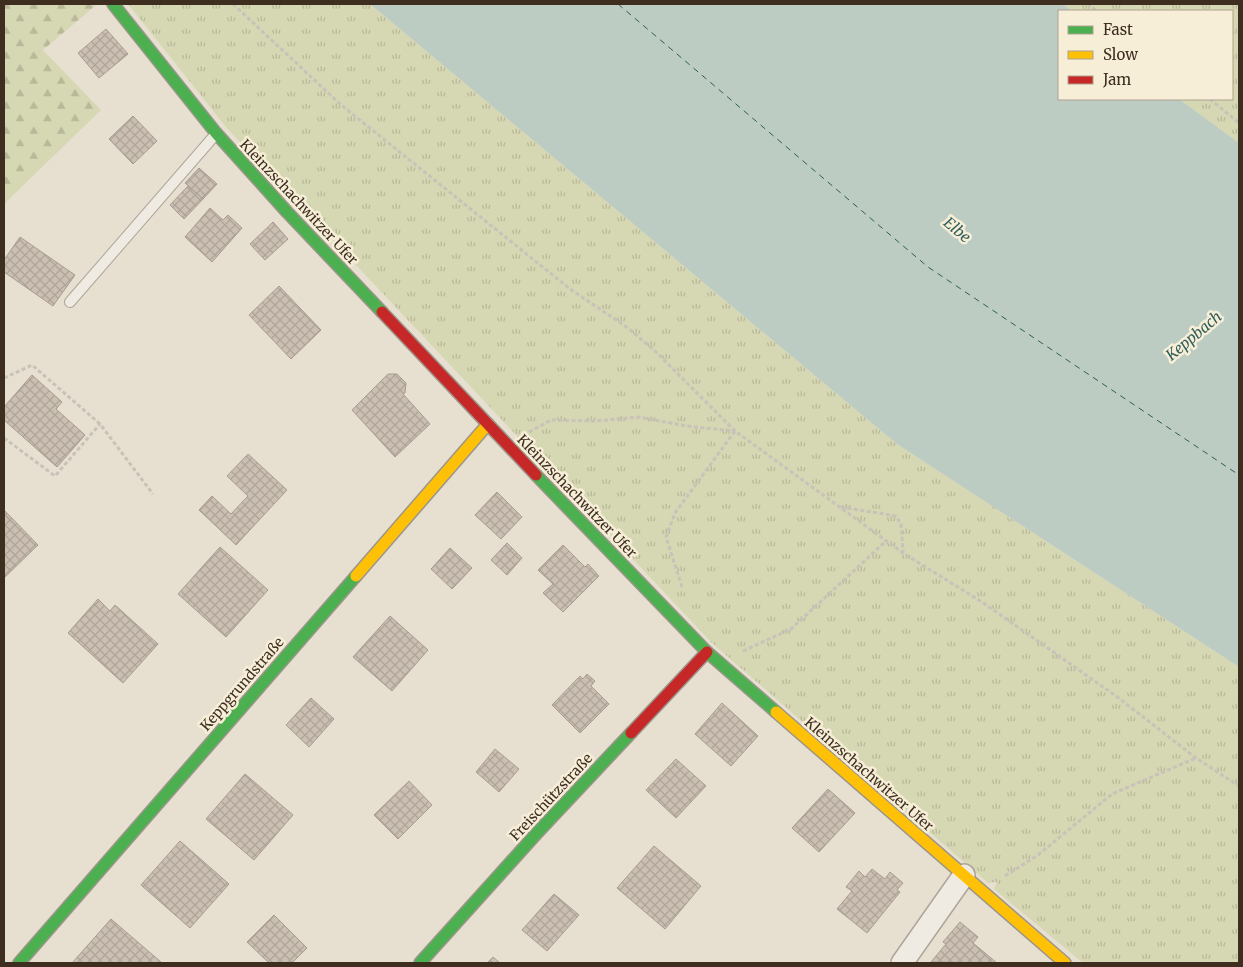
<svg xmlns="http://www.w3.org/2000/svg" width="1243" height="967" viewBox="0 0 1243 967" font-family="Merriweather,serif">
  <defs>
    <pattern id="grass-tufts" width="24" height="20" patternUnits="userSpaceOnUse" patternTransform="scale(1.25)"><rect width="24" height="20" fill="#d6d7b3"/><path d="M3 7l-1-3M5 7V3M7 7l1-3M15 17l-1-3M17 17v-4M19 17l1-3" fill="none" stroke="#b9b99a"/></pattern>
    <pattern id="forest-firs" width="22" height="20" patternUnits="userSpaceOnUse" patternTransform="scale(1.25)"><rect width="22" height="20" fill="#d6d7b3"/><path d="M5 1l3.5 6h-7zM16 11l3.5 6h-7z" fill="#b9b99a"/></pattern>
    <pattern id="building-cross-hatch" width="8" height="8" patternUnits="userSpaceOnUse" patternTransform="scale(1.25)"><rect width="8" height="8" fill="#cbbfb2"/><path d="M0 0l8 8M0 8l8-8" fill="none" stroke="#afa499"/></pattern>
  </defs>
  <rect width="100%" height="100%" fill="#e7e0d1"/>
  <g fill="url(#grass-tufts)">
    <path d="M128 4H370L897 444 1239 667V963H1083L994 889 997 882 988 883 712 643 226 127Z"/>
    <path d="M1063 4H1239V143L1179 99H1232V11H1072Z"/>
  </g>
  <path fill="url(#forest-firs)" d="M4 4H93L95 6 43 50 101 110 4 204Z"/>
  <path fill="#bcccc2" d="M370 4H1063L1072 11H1059V99H1179L1239 143V667L897 444Z"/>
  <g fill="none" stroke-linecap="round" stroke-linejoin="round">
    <path stroke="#2f5d5a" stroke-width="1" stroke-dasharray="6 5" stroke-linecap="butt" d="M618 4 928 267 1239 475"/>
  </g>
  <g fill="url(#building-cross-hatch)" stroke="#a89c90">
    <path d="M106 29 128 54 99 78 78 53Z"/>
    <path d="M133 116 157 141 133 164 109 139Z"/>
    <path d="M199 168 217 184 203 199 185 183Z"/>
    <path d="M188 186 203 199 184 219 170 205Z"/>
    <path d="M210 208 223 220 228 215 242 228 212 262 185 237Z"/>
    <path d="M273 222 288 239 265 260 250 244Z"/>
    <path d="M20 237 75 275 53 306 4 272V260Z"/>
    <path d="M279 286 321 330 291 359 249 315Z"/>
    <path d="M388 374H397L406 383 405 393 403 394 430 424 395 457 352 410Z"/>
    <path d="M32 375 62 402 56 409 85 435 57 467 4 420V407Z"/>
    <path d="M248 454 287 490 236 545 199 510 212 496 231 514 248 496 227 476Z"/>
    <path d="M497 492 522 517 501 539 475 515Z"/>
    <path d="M4 510 38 545 5 577 4 576Z"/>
    <path d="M507 543 522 558 507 575 491 560Z"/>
    <path d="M563 545 585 567 588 564 599 576 563 612 543 593 553 584 538 570Z"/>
    <path d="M220 547 268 590 226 637 178 594Z"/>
    <path d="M450 548 472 568 452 589 431 569Z"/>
    <path d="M98 599 110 611 115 605 158 644 123 683 68 633Z"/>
    <path d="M390 616 428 650 392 691 353 657Z"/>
    <path d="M587 674 595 681 591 686 609 704 580 733 552 705 580 676 583 679Z"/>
    <path d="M311 698 334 719 309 747 286 725Z"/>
    <path d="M722 703 758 736 731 766 695 734Z"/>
    <path d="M495 749 519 769 499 792 476 772Z"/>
    <path d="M676 759 706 786 676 818 646 790Z"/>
    <path d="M245 774 293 815 254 860 206 819Z"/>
    <path d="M409 781 432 805 398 839 374 815Z"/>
    <path d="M828 789 855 813 819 852 792 828Z"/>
    <path d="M180 841 229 884 190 928 141 885Z"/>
    <path d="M654 846 701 886 665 929 617 888Z"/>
    <path d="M872 869 885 879 890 872 903 883 897 890 900 892 867 933 837 909 852 891 846 887 859 871 865 877Z"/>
    <path d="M554 894 579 915 547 951 522 930Z"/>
    <path d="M274 915 307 948 292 963H269L247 942Z"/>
    <path d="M111 919 161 962 159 963H72Z"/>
    <path d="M960 922 978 937 973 943 997 963 931 962 946 944 943 942Z"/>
    <path d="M493 957 500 963H487Z"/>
  </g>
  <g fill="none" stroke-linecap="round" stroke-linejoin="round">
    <defs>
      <path id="lane" d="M70 302 215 135"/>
      <path id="street" d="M902 963 964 875"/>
      <g id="fast">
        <path d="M113 4 216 133 287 212 382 312"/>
        <path d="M536 475 707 652 776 712"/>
        <path d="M19 963 356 576"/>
        <path d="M420 963 537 833 631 733"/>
      </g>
      <g id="slow">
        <path d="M356 576 488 424"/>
        <path d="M776 712 1065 963"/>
      </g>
      <g id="jam">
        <path d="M382 312 536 475"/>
        <path d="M631 733 707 652"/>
      </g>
    </defs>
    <use href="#lane" stroke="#ada599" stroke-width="12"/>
    <use href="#street" stroke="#ada599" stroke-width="24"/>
    <use href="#fast" stroke="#9c958a" stroke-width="14"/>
    <use href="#slow" stroke="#9c958a" stroke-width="14"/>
    <use href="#jam" stroke="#9c958a" stroke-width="14"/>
    <g stroke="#c8c2b9" stroke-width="3" stroke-dasharray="4 2.5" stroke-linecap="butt">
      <path d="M233 4 340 104 570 289 628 328 656 352 735 431 903 553 982 602 1116 696 1196 758 1239 786"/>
      <path d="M1087 4 1097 11"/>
      <path d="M1210 99 1239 123"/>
      <path d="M4 378 32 365 100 424 153 494"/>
      <path d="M529 432 551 420 596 421 639 417 686 426 734 431"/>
      <path d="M4 438 55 476 100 424"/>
      <path d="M841 507 896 516 901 524 903 552"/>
      <path d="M682 587 666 537 675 513 735 431"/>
      <path d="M743 651 791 629 886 541"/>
      <path d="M1005 876 1038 855 1112 794 1196 758"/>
    </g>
    <use href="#lane" stroke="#efebe3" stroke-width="10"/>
    <use href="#street" stroke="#efebe3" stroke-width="21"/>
    <use href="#fast" stroke="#4caf50" stroke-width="11"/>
    <use href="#slow" stroke="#ffc107" stroke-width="11"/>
    <use href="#jam" stroke="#c62828" stroke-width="11"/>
  </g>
  <g text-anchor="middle" stroke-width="5" stroke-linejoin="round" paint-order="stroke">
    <g font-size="14" fill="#3d2e20" stroke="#f7eed8">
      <text transform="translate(299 202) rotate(47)" y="5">Kleinzschachwitzer Ufer</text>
      <text transform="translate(577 496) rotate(46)" y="5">Kleinzschachwitzer Ufer</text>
      <text transform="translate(242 684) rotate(-49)" y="5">Keppgrundstraße</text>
      <text transform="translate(869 774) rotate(41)" y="5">Kleinzschachwitzer Ufer</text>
      <text transform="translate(551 797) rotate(-47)" y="5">Freischützstraße</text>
    </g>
    <g font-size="15" font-style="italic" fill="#2f5d5a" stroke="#f7eed8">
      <text transform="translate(957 230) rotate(40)" y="5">Elbe</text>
      <text transform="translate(1194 336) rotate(-40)" y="5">Keppbach</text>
    </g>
  </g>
  <rect width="1243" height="967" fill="none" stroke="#3d2e20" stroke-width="10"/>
  <rect x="1058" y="10" width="175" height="90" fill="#f7eed8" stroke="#ada18e"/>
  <rect x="1068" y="26" width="25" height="8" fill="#4caf50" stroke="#ada18e"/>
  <text x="1103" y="35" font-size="15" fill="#3d2e20">Fast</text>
  <rect x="1068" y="51" width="25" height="8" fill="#ffc107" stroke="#ada18e"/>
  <text x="1103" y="60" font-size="15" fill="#3d2e20">Slow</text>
  <rect x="1068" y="76" width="25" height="8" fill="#c62828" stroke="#ada18e"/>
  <text x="1103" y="85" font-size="15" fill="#3d2e20">Jam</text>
</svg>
